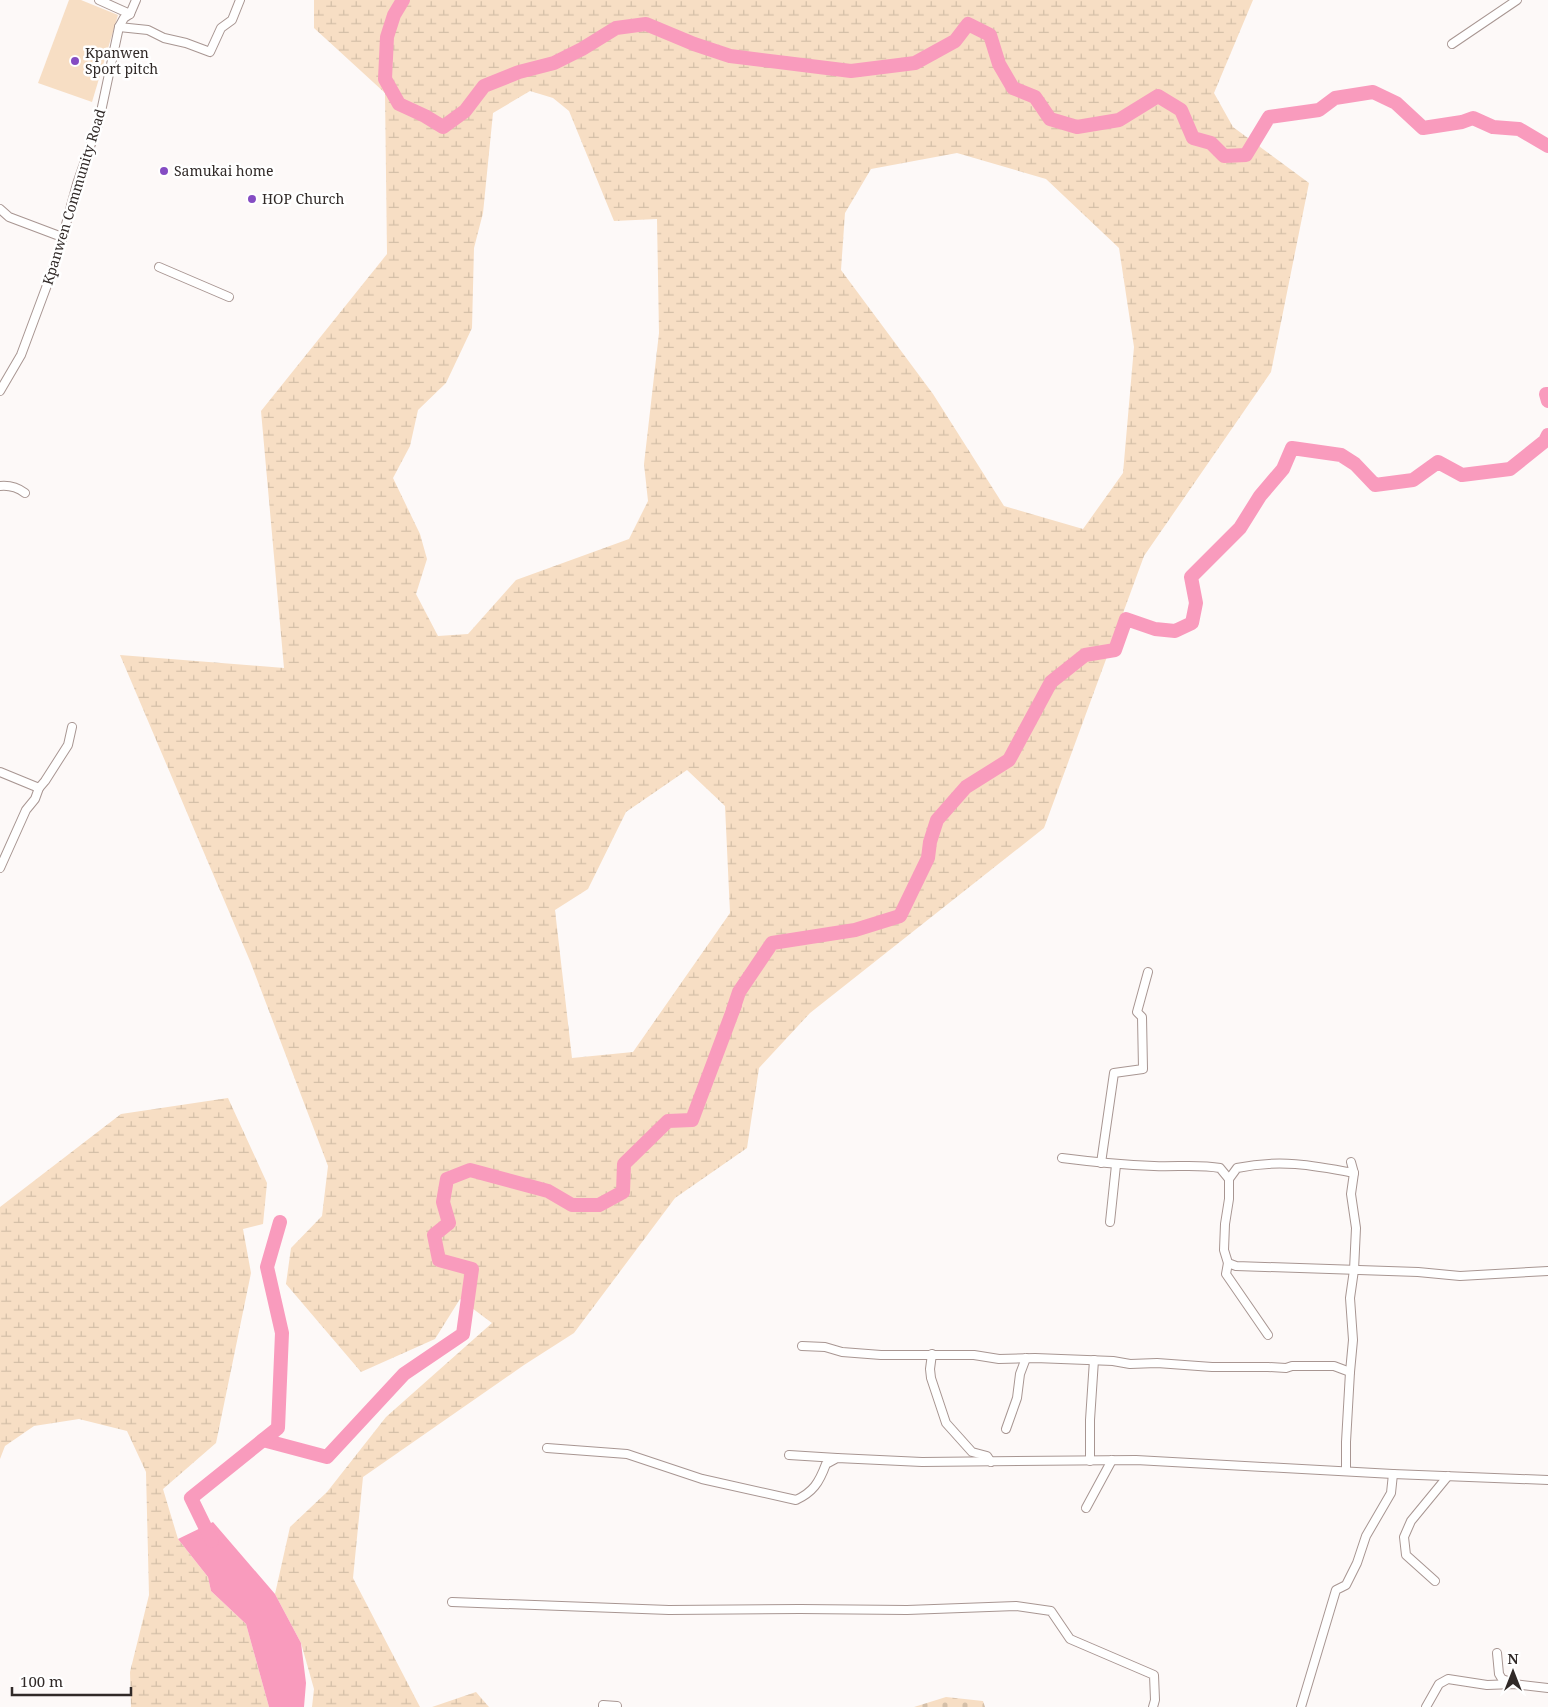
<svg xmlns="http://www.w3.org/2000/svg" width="1548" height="1707" viewBox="0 0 1548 1707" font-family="'Noto Serif',serif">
  <defs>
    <pattern id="wetland-marsh" width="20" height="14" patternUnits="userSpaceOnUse" patternTransform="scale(1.25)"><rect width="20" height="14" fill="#f7dec4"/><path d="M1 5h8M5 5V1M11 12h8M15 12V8" fill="none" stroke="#d4bfa8"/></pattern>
    <pattern id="cemetery-stones" width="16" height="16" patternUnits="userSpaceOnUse" patternTransform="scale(1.25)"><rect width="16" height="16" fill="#f7dec4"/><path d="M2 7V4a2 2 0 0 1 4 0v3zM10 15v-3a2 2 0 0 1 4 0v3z" fill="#d4bfa8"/></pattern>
  </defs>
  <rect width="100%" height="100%" fill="#fdf9f8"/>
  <g fill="url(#wetland-marsh)" fill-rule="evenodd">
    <path d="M314 0H1253L1214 93 1233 127 1309 183 1271 372 1144 556 1044 828 810 1013 759 1068 747 1148 675 1198 574 1333 524 1365 363 1477 353 1578 420 1707H312L314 1689 301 1643 275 1594 290 1527 327 1492 386 1417 492 1323 460 1299 435 1339 361 1372 286 1284 291 1248 322 1216 328 1166 250 961 120 655 284 668 261 411 387 254 385 93 314 28ZM530 91 553 98 569 111 614 221 657 219 659 333 644 464 648 501 629 539 516 580 468 634 438 636 416 594 427 559 420 534 393 478 410 446 418 410 446 383 472 328 474 248 483 213 493 113ZM957 153 1046 179 1119 248 1134 347 1123 473 1083 529 1004 506 933 394 841 270 845 213 871 169ZM687 770 725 806 730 913 633 1052 572 1058 555 910 588 889 626 812Z"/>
    <path d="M228 1098 267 1183 263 1224 243 1229 251 1273 216 1443 163 1489 178 1539 208 1577 211 1591 246 1624 269 1707H131L130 1672 149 1595 146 1472 127 1431 79 1419 34 1426 5 1446 0 1459V1207L121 1114Z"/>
    <path d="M476 1692 489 1707H432Z"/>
  </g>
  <path fill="url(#cemetery-stones)" d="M946 1697 983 1701 985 1707H914Z"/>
  <path fill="#f7dec4" d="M69 0H81L118 15 92 102 38 83Z"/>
  <path fill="#f99bbd" d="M213 1522 275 1594 301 1643 306 1683 304 1707H269L246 1624 211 1591 208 1577 178 1539Z"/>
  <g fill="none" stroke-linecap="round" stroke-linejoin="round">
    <g stroke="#f99bbd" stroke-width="14">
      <path d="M403 0 394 15 387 37 385 79 399 104 425 116 443 127 465 111 484 86 519 72 554 63 582 49 616 28 646 24 694 44 730 56 851 71 915 63 955 41 968 24 990 35 999 64 1013 88 1035 97 1050 119 1077 127 1119 120 1158 96 1181 110 1193 138 1211 143 1224 156 1246 155 1269 117 1319 110 1335 98 1373 92 1396 103 1423 128 1462 122 1473 118 1493 127 1519 129 1548 146"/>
      <path d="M1548 394H1546L1548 401"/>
      <path d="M733 1010 739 992 772 943 855 930 900 916 928 858 930 842 937 820 966 787 1009 760 1051 682 1085 655 1115 650 1126 619 1155 629 1175 631 1192 623 1196 603 1191 577 1240 528 1260 496 1283 469 1292 448 1341 455 1355 464 1375 485 1413 480 1438 462 1462 475 1510 469 1545 441 1548 435"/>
      <path d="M263 1440 327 1457 404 1374 463 1334 472 1269 439 1260 434 1235 449 1223 443 1202 447 1179 470 1170 548 1191 572 1205H599L623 1192 624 1164 668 1121 692 1120 735 1005"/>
      <path d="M212 1541 191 1498 278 1428 282 1333 267 1267 280 1222"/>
    </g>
    <defs>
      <g id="street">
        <path d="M99 0 130 14"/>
        <path d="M119 27 148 30 164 38 186 43 210 52 221 28 232 20 240 0"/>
        <path d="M1452 44 1517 0"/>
        <path d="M0 209 9 217 62 237"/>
        <path d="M159 267 229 297"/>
        <path d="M0 391 21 355 56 261 77 184 99 121 119 27 124 18 130 14 136 0"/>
        <path d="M0 486C10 485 17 487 25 493"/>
        <path d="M0 772 39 788"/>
        <path d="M0 868 26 810 35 799 39 788 45 781 68 745 72 727"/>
        <path d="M1062 1158C1093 1162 1123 1165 1154 1166 1177 1167 1199 1164 1220 1168L1229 1179V1199L1225 1224 1224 1250 1228 1263 1236 1266 1418 1272 1460 1276 1548 1271"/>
        <path d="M1101 1163 1114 1073 1143 1069 1142 1017 1137 1012 1148 972"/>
        <path d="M1229 1179 1237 1168C1279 1159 1312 1165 1354 1173"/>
        <path d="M1110 1222 1116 1165"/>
        <path d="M1228 1263 1226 1274 1268 1335"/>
        <path d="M802 1346 825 1347 842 1352 881 1355H974L999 1359 1035 1358 1113 1361 1130 1364 1157 1363 1212 1367H1268L1286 1368 1292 1366H1334L1350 1372 1346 1442V1471"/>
        <path d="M932 1354 930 1369 931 1378 946 1423 972 1452 987 1456 991 1462"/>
        <path d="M1350 1372 1353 1340 1350 1298 1354 1270 1356 1228 1351 1194 1354 1173 1351 1162"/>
        <path d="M1006 1429 1017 1398 1020 1374 1026 1358"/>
        <path d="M547 1448 627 1454 702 1479 796 1500C813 1492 819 1483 826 1464L837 1458 922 1462 1136 1460 1393 1474 1548 1480"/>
        <path d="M789 1455 837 1458"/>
        <path d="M1090 1461V1420L1094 1360"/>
        <path d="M1086 1508 1112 1460"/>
        <path d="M1435 1581 1406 1555 1404 1537 1411 1521 1448 1476"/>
        <path d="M452 1602 669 1610 800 1609 907 1610 1016 1606 1051 1611 1070 1639 1154 1675 1155 1700 1153 1707"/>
        <path d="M1497 1653 1499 1674 1502 1679 1510 1682"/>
        <path d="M603 1707V1705L617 1706"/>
        <path d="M1301 1707 1336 1590 1346 1585 1357 1563 1366 1536 1391 1493 1393 1474"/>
        <path d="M1426 1707 1439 1684 1448 1679 1487 1685 1514 1684 1548 1688"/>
      </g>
    </defs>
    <use href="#street" stroke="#a89692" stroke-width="10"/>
    <use href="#street" stroke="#fff" stroke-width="8"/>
  </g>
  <g fill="#854cc3" stroke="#fff" stroke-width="2">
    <circle cx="75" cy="61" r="5"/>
    <circle cx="164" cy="171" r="5"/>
    <circle cx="252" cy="199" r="5"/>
  </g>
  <g text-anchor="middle" stroke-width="5" stroke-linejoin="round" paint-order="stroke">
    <g font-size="14" fill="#312a28" stroke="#fff" text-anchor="start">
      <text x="85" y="58">Kpanwen<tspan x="85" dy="16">Sport pitch</tspan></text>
      <text x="174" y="176">Samukai home</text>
      <text x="262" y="204">HOP Church</text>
    </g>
    <g font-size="14" fill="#312a28" stroke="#fff">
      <text transform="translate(74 197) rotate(-73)" y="5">Kpanwen Community Road</text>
    </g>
  </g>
  <g transform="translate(1513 1672)" stroke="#ffffff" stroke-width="4" paint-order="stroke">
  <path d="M0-4L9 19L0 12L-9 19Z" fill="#312a28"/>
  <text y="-8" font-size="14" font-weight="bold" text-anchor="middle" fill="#312a28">N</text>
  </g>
  <path d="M12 1687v8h119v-8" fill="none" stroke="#312a28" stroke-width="2.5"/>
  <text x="20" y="1687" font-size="15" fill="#312a28" stroke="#ffffff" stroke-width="4" paint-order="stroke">100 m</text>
</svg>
